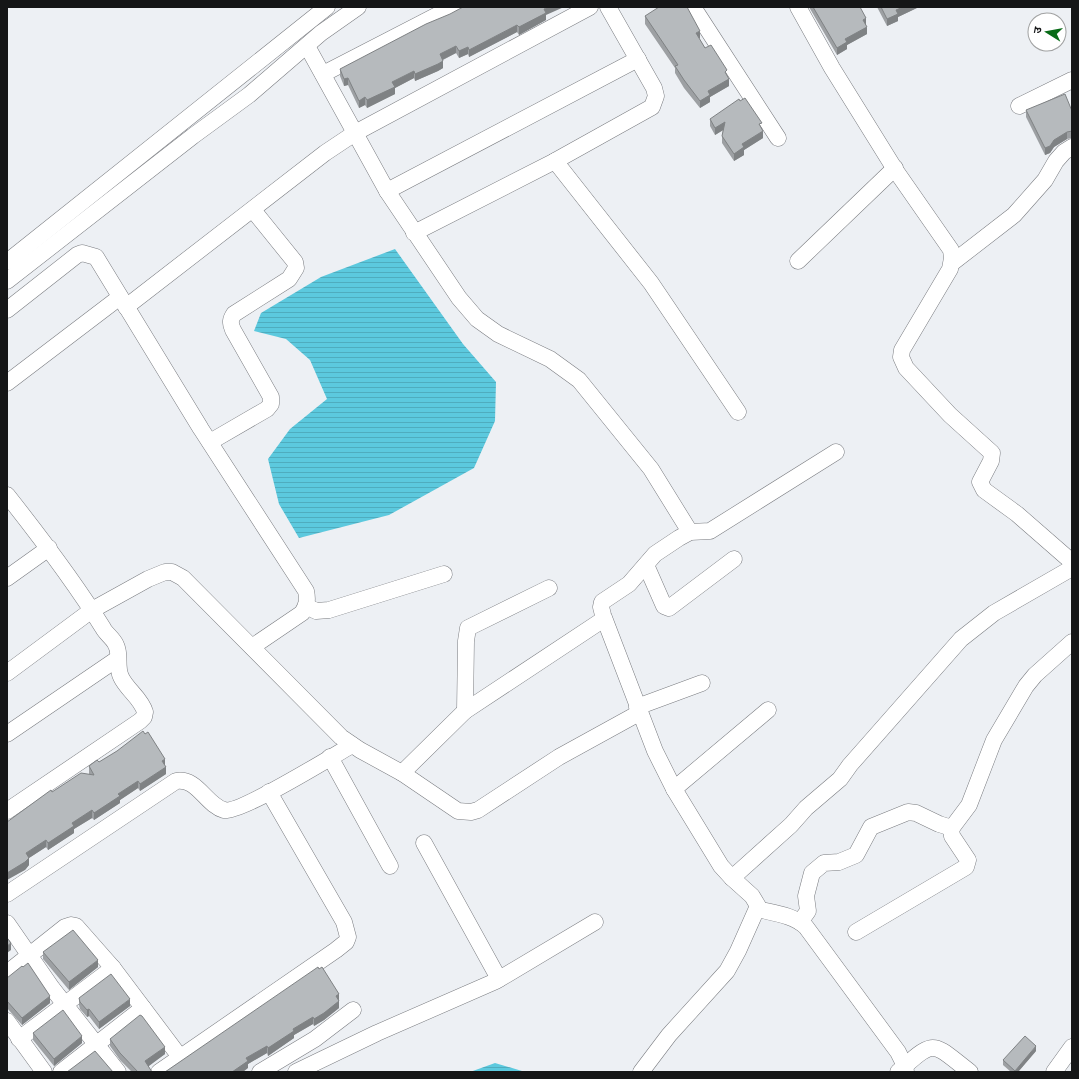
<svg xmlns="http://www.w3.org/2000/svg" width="1079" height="1079" viewBox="0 0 1079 1079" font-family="Signika,'Noto Sans Devanagari',sans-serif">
  <defs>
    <pattern id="water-rules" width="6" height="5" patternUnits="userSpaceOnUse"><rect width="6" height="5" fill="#5cc9de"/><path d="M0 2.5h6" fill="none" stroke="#4facbe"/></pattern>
  </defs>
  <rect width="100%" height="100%" fill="#edf0f4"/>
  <g fill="url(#water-rules)">
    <path d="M395 249 463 344 496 382 495 421 474 468 389 515 299 538 279 504 268 459 290 429 327 399 310 360 286 339 254 331 261 313 321 277Z"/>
    <path d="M495 1063 522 1071 523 1072H470Z"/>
  </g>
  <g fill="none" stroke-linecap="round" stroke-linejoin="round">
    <defs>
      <g id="minor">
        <path d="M693 7 778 138"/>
        <path d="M798 7 832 68 896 171 951 250 952 258 950 269 902 350 901 357 906 368 950 415 992 453 991 461 980 482 984 490 1017 514 1072 562"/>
        <path d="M307 46 387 191 459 298 477 319 498 334 550 359 579 380 651 469 690 532"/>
        <path d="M323 74 453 7"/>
        <path d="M1019 106 1072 80"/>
        <path d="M555 161 651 283 738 412"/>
        <path d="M387 191 638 59"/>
        <path d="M414 233 555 161 652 107 656 96 654 88 608 7"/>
        <path d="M798 261 895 168"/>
        <path d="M7 262 327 7"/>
        <path d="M952 263 1014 215 1045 180 1056 161 1064 152 1072 147"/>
        <path d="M7 281 193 136 249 95 321 33 358 7"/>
        <path d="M126 307 325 153 355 133 590 7"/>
        <path d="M7 310 77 255 82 253 96 257 201 429 306 591C308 600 307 605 302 613L252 647"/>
        <path d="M7 383 120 297"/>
        <path d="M210 442 267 409 271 404V397L233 330C230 323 230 320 234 314L289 279 296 268 295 262 253 210"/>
        <path d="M7 495C41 538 74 581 103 628 106 634 113 638 116 645 121 655 116 667 121 677 127 690 141 698 145 712L144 717 140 721 7 811"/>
        <path d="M646 565 664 606 669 608 734 559"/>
        <path d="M7 578 49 548"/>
        <path d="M306 606 316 611 329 610 444 574"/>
        <path d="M7 673 92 610 148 579 165 572H172L183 578 341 737 360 750 402 773 458 811 471 812 478 810 559 757 639 713"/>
        <path d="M637 707 702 683"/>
        <path d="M465 711 466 641 468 628 549 588"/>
        <path d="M7 734 117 659"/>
        <path d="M330 757 390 866"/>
        <path d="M402 773 465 711 604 619"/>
        <path d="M674 789 768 710"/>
        <path d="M424 843 499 979"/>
        <path d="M732 878 791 825 806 808 840 779 850 765 961 639 994 613 1072 568"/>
        <path d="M7 894 176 781C197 777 206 805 224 810 239 814 333 756 352 745"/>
        <path d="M757 909C773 913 794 915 806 927L898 1052 905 1066 906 1072"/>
        <path d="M800 922 808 911 806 896 812 873 824 863 839 862 856 855 871 827 908 812 916 813 939 824 952 828"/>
        <path d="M7 923 52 988 118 1072"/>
        <path d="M856 932 966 867 968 860 952 836 951 829 969 805 994 740 1026 686 1035 675 1072 642"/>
        <path d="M7 973 65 927 71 925 76 926 113 968 180 1057"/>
        <path d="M7 1021 44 1072"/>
        <path d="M19 1039 113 968"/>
        <path d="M61 1072 143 1008"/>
        <path d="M159 1072 336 950 346 942 348 937 344 922 269 792"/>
        <path d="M260 1072 315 1039 353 1010"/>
        <path d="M296 1072 377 1033 496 981 595 922"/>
        <path d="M641 1072 669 1035 727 971 738 951 758 906 752 896 732 878 721 866 674 789 655 751 603 615 601 607 602 602 629 584 655 554 679 538 690 532 710 531 836 452"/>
        <path d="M898 1072C936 1038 931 1042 970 1072"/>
        <path d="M1054 1072 1072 1047"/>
      </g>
    </defs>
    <use href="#minor" stroke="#7a7c80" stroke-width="17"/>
    <use href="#minor" stroke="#fff" stroke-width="16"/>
  </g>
  <g fill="#9da0a3">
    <path d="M809 7H860L866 24 867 34 847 45V49L837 55Z"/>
    <path d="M877 7H919L898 17V21L887 26Z"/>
    <path d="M546 15V20L519 35 517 32 469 57 468 54 459 58 456 53 443 60V68L438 71 415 81 414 78 395 88V94L367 108 365 105 359 108 348 85 344 86 340 76V69Z"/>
    <path d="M645 16 700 38H699L705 48 727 75 729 86 710 97V102L700 108 684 88 675 73V68L645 24Z"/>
    <path d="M1026 110 1072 111V138L1067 139 1054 147 1050 153 1045 155 1026 117Z"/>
    <path d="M710 119 762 128 763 138 744 150V155L734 161 722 143V136L723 130 715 135 710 126Z"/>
    <path d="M99 762 165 766 166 774 140 791 138 788 120 800V803L94 820 92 818 74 829V833L48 850 46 847 29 858V865L25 870 52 792 89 774V766Z"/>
    <path d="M43 952 98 967 69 990 43 959Z"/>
    <path d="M319 969 339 994V1008L324 1020 314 1026 313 1024 294 1035V1038L268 1056 267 1053 248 1064V1068L165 1072Z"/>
    <path d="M7 978 50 1003 22 1025 7 1008Z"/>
    <path d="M79 998 130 1006 99 1029 89 1016 87 1017 80 1009 79 1005Z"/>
    <path d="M33 1033 82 1043 54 1066 33 1040Z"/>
    <path d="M110 1039 165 1054 148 1066 152 1072H132L120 1060 110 1046Z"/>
    <path d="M1036 1051 1018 1072H1011L1003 1065V1060Z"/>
  </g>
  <g fill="#7f8284">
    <path d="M548 7H564L546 15V20L519 35V27L544 9Z"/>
    <path d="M903 7H919L898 17V21L887 26V19L896 10Z"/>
    <path d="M866 18V25L863 20Z"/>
    <path d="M517 25V32L469 57V50Z"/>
    <path d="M867 27V34L847 45V49L837 55V48L845 39Z"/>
    <path d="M700 31V38L696 40V33Z"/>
    <path d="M456 46V53L440 61V54Z"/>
    <path d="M468 47V54L459 58V51Z"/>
    <path d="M443 61V68L438 71 415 81V74Z"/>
    <path d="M414 71V78L395 88V94L367 108V100L392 82Z"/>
    <path d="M348 78V85L344 86V79Z"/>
    <path d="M729 79V86L710 97V102L700 108V101L708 91Z"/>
    <path d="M365 97V105L359 108V101Z"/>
    <path d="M725 122V129L715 135V128Z"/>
    <path d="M763 131V138L744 150V155L734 161V154L742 144Z"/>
    <path d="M1067 132V139L1054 147 1050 153 1045 155V148L1054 140Z"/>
    <path d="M165 759V766L162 761Z"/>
    <path d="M166 767V774L140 791V784Z"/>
    <path d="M138 781V788L120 800V803L94 820V813L118 794Z"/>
    <path d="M92 810V818L74 829V833L48 850V843L72 823Z"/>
    <path d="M46 840V847L29 858V865L25 870 7 880V873L26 853Z"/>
    <path d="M11 943V950L7 953V946Z"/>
    <path d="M98 960V967L69 990V982Z"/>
    <path d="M339 994V1001L336 996Z"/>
    <path d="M50 996V1003L22 1025V1018Z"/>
    <path d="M130 999V1006L99 1029V1022Z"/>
    <path d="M339 1001V1008L324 1020 314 1026V1019Z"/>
    <path d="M89 1009V1016L87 1017V1010Z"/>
    <path d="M313 1017V1024L294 1035V1038L268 1056V1048L293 1029Z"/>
    <path d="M82 1036V1043L54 1066V1059Z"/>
    <path d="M267 1046V1053L248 1064V1068L243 1072H232L246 1058Z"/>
    <path d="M1036 1046V1051L1018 1072H1015V1071Z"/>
    <path d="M165 1047V1054L145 1069V1061Z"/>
  </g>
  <g fill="#b6babd" stroke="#7f8284">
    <path d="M463 7H548L544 9 546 13 519 27 517 25 469 50 468 47 459 51 456 46 440 54 443 61 438 64 415 74 414 71 392 82 395 87 367 100 365 97 359 101 348 78 344 79 340 69 426 24 450 14Z"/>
    <path d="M659 7H687L700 31 696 33 705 48 711 45 727 70 725 72 729 79 708 91 710 95 700 101 684 80 675 66 678 65 645 16Z"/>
    <path d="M813 7H860L866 18 863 20 867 27 845 39 847 42 837 48Z"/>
    <path d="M881 7H903L896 10 898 14 887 19Z"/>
    <path d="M1065 94 1072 111V131L1067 132 1054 140 1050 146 1045 148 1026 110Z"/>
    <path d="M745 98 762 123 759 124 763 131 742 144 744 147 734 154 722 136 725 122 715 128 710 119 739 99 740 101Z"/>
    <path d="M143 731 145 734 148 732 165 759 162 761 166 767 140 784 138 781 118 794 120 796 94 813 92 810 72 823 74 826 48 843 46 840 26 853 29 858 25 862 7 873V822L51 790 52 792 81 773 94 775 89 766 97 760 99 762 117 751Z"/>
    <path d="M73 930 98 960 69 982 43 952Z"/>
    <path d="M7 938 11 943 7 946Z"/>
    <path d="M28 963 50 996 22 1018 7 1001V978L22 966 23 967Z"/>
    <path d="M318 967 319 969 322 967 339 994 336 996 339 1001 324 1013 314 1019 313 1017 293 1029 294 1031 268 1048 267 1046 246 1058 248 1061 232 1072H165Z"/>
    <path d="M111 974 130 999 99 1022 89 1009 87 1010 80 1002 79 998Z"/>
    <path d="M63 1010 82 1036 54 1059 33 1033Z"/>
    <path d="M140 1015 142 1016 165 1047 145 1061 152 1072H140L139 1071 138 1072 120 1053 110 1039Z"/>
    <path d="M1025 1036 1036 1046 1015 1071 1003 1060Z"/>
    <path d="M95 1051 113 1072H67Z"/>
  </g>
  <rect width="1079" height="1079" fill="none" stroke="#151617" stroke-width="16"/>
  <g transform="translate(1047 32) rotate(281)"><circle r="19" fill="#ffffff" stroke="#a1a2a2"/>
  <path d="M0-3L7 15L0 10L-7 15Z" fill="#086b17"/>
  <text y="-6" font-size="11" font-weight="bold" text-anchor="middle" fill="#151617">उ</text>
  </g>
</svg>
